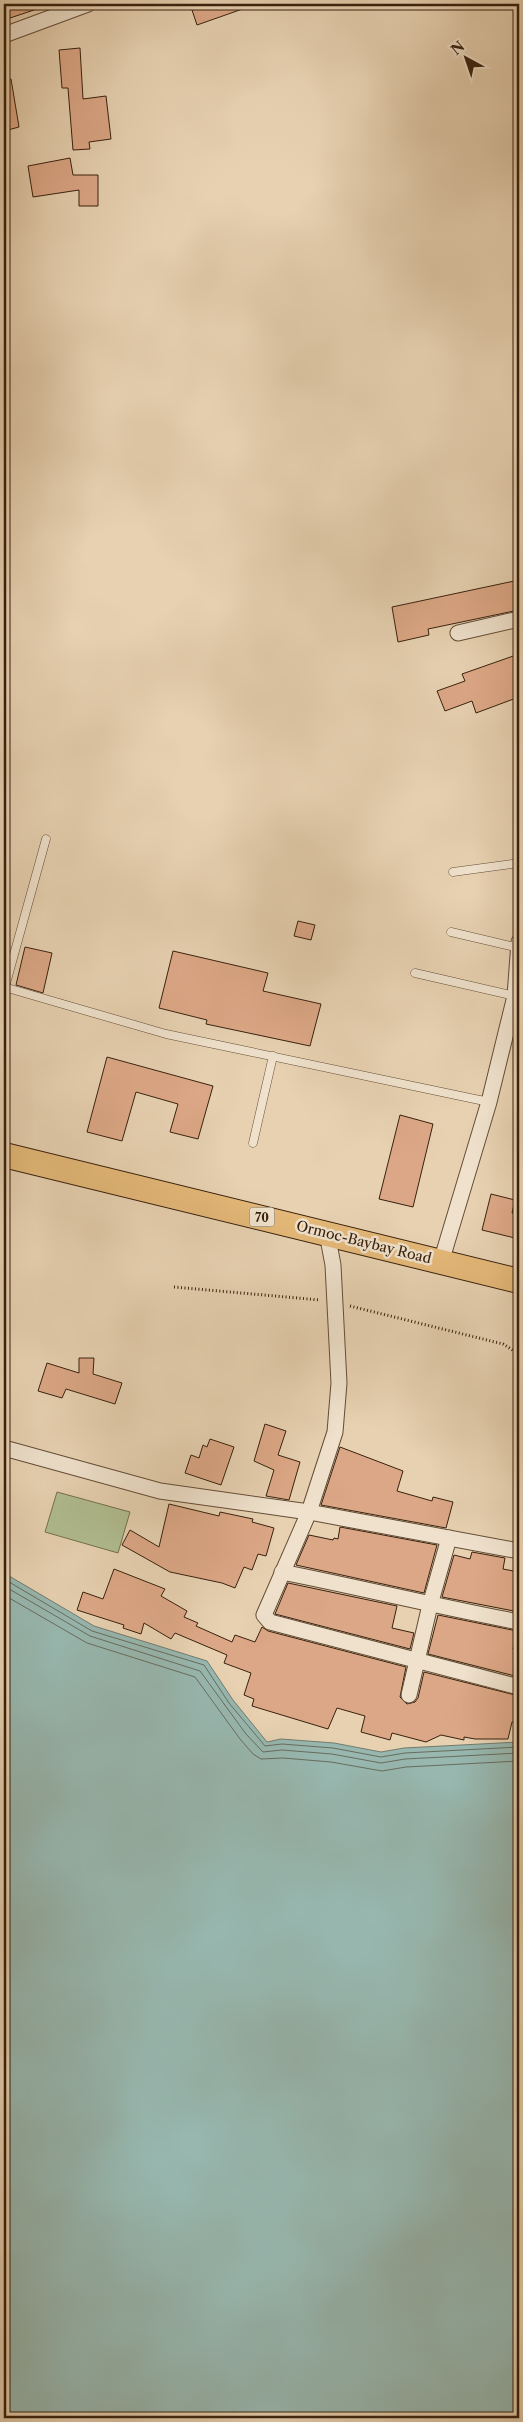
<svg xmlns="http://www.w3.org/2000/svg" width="523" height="2422" font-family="'Libre Caslon Text',serif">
<rect width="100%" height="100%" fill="#e7d1b1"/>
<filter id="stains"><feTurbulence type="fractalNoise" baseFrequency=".004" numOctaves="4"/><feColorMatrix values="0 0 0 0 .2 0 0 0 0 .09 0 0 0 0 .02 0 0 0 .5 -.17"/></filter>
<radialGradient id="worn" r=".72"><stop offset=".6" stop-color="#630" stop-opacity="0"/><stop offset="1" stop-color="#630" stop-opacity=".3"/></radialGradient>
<polygon fill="#b0bd90" stroke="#746f4e" points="57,1492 130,1512 118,1553 45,1532"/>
<polygon fill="#97b7af" stroke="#717b6e" points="4,1573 94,1626 207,1661 233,1700 267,1742 281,1739 334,1743 381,1752 404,1748 519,1742 519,2418 4,2418"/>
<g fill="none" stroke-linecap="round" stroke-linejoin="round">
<g stroke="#686c5e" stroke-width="1">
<polyline points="4,1579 92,1631 204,1665 229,1703 265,1746 282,1744 333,1748 381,1757 405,1753 519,1747"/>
<polyline points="4,1586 90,1636 200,1671 246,1734 263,1752 282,1750 332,1754 381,1763 405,1759 519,1753"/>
<polyline points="4,1595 87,1643 195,1677 240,1739 253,1754 261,1759 283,1758 331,1762 382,1771 406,1767 519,1761"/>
</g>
</g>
<g fill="#dca786" stroke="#38210d">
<polygon points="4,4 46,4 46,6 4,20"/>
<polygon points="190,4 251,4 251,6 197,25"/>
<polygon points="80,48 83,99 106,96 111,139 89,142 90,149 73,150 68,88 62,88 59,50"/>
<polygon points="4,79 11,79 19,127 4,131"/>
<polygon points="70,158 73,175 98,175 98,206 79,206 79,190 33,197 28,166"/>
<polygon points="519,580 519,610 428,629 429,635 398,642 392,607"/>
<polygon points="519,654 519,697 476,713 472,701 445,711 437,691 465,681 462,674"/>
<polygon points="298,921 315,925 311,940 294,936"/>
<polygon points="25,947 52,953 43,993 16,985"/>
<polygon points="173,951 268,973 263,991 321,1004 310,1046 206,1024 207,1020 159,1008"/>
<polygon points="107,1057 213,1086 198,1139 170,1132 178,1104 136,1092 122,1141 87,1132"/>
<polygon points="400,1115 433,1124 413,1207 379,1199"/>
<polygon points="491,1194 515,1200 512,1213 519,1215 519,1239 482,1230"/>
<polygon points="79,1358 94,1358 93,1374 122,1383 115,1404 66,1389 62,1398 38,1391 47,1363 79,1373"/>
<polygon points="265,1424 286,1431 278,1455 300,1462 289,1500 266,1496 274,1470 254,1461"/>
<polygon points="210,1439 234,1447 221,1485 185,1473 191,1455 199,1458 203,1445 207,1447"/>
<polygon points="340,1447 403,1471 397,1491 432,1501 433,1497 453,1502 446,1528 321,1505"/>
<polygon points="169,1504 219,1516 220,1512 253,1519 252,1522 274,1528 266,1556 258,1554 252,1570 244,1567 235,1588 222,1583 170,1572 122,1545 130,1530 159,1547"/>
<polygon points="340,1527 437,1545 424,1593 296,1565 309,1535 333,1540 334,1538 338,1539"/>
<polygon points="472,1552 505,1558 503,1569 519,1572 519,1612 442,1597 454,1555 470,1559"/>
<polygon points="114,1569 165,1589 161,1596 187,1611 184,1617 198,1623 196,1626 232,1642 235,1635 255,1642 262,1627 268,1631 406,1667 400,1697 407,1704 415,1702 418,1698 424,1672 519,1696 519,1723 512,1722 508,1739 475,1739 464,1737 464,1740 441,1735 426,1742 392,1733 390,1740 361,1732 365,1716 337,1708 328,1729 252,1706 254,1699 244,1695 251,1673 224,1663 227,1655 175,1633 171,1639 144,1623 141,1634 123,1628 124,1625 77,1610 83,1592 103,1599"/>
<polygon points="288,1583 397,1606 392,1628 414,1633 410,1649 275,1614"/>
<polygon points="438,1615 517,1631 513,1649 519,1650 519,1677 428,1654"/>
</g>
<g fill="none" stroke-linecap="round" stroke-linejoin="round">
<defs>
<g id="service">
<polyline points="453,872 519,863"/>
<polyline points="451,932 519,948"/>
<polyline points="415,973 515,996"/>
<polyline points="4,987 166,1034 489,1102"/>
<polyline points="5,987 46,839"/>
<polyline points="253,1143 273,1056"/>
</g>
<g id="minor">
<polyline points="4,35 88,4"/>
<polyline points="458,633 519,619"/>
<polyline points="327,1233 333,1265 339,1383 335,1432 309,1512 264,1615 270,1622 519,1687"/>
<polyline points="441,1262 489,1102 515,996 519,942"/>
<polyline points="4,1448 160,1491 309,1512 519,1551"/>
<path d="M282,1572C362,1588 440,1607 519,1622"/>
<polyline points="409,1695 430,1605 449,1538"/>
</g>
<polyline id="trunk" points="4,1155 519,1281"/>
</defs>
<use href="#service" stroke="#644d36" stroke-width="9"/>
<use href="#minor" stroke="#644d36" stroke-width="17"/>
<use href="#trunk" stroke="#38210d" stroke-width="26"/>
<g stroke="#38210d" stroke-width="3" stroke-dasharray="1 2.5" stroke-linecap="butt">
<polyline points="174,1287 320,1300"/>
<polyline points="350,1306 503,1344 519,1354"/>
</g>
<use href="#service" stroke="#efe1cc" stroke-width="8"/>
<use href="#minor" stroke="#efe1cc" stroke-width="15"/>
<use href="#trunk" stroke="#e4b878" stroke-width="24"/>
</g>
<g text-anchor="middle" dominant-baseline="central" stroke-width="5" stroke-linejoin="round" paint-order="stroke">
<rect fill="#efe1cc" stroke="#6f5b46" stroke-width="1" x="249.5" y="1207.5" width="25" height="19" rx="4"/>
<g font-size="12" font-weight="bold" fill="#38210d">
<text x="262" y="1217">70</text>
</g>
<g font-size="14" fill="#38210d" stroke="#efe1cc">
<text transform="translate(364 1242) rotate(14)">Ormoc-Baybay Road</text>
</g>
</g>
<rect width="523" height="2422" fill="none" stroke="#e7d1b1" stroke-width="20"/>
<rect x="5" y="5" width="513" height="2412" fill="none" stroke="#38210d" stroke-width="2.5"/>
<rect x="10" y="10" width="503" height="2402" fill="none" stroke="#38210d"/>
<g transform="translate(466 58) rotate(320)" stroke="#efe1cc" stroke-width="4" paint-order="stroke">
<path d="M0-4L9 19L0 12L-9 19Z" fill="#38210d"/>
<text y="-8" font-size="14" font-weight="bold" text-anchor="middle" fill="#38210d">N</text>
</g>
<rect width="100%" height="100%" filter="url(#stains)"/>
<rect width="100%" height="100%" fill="url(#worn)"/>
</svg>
